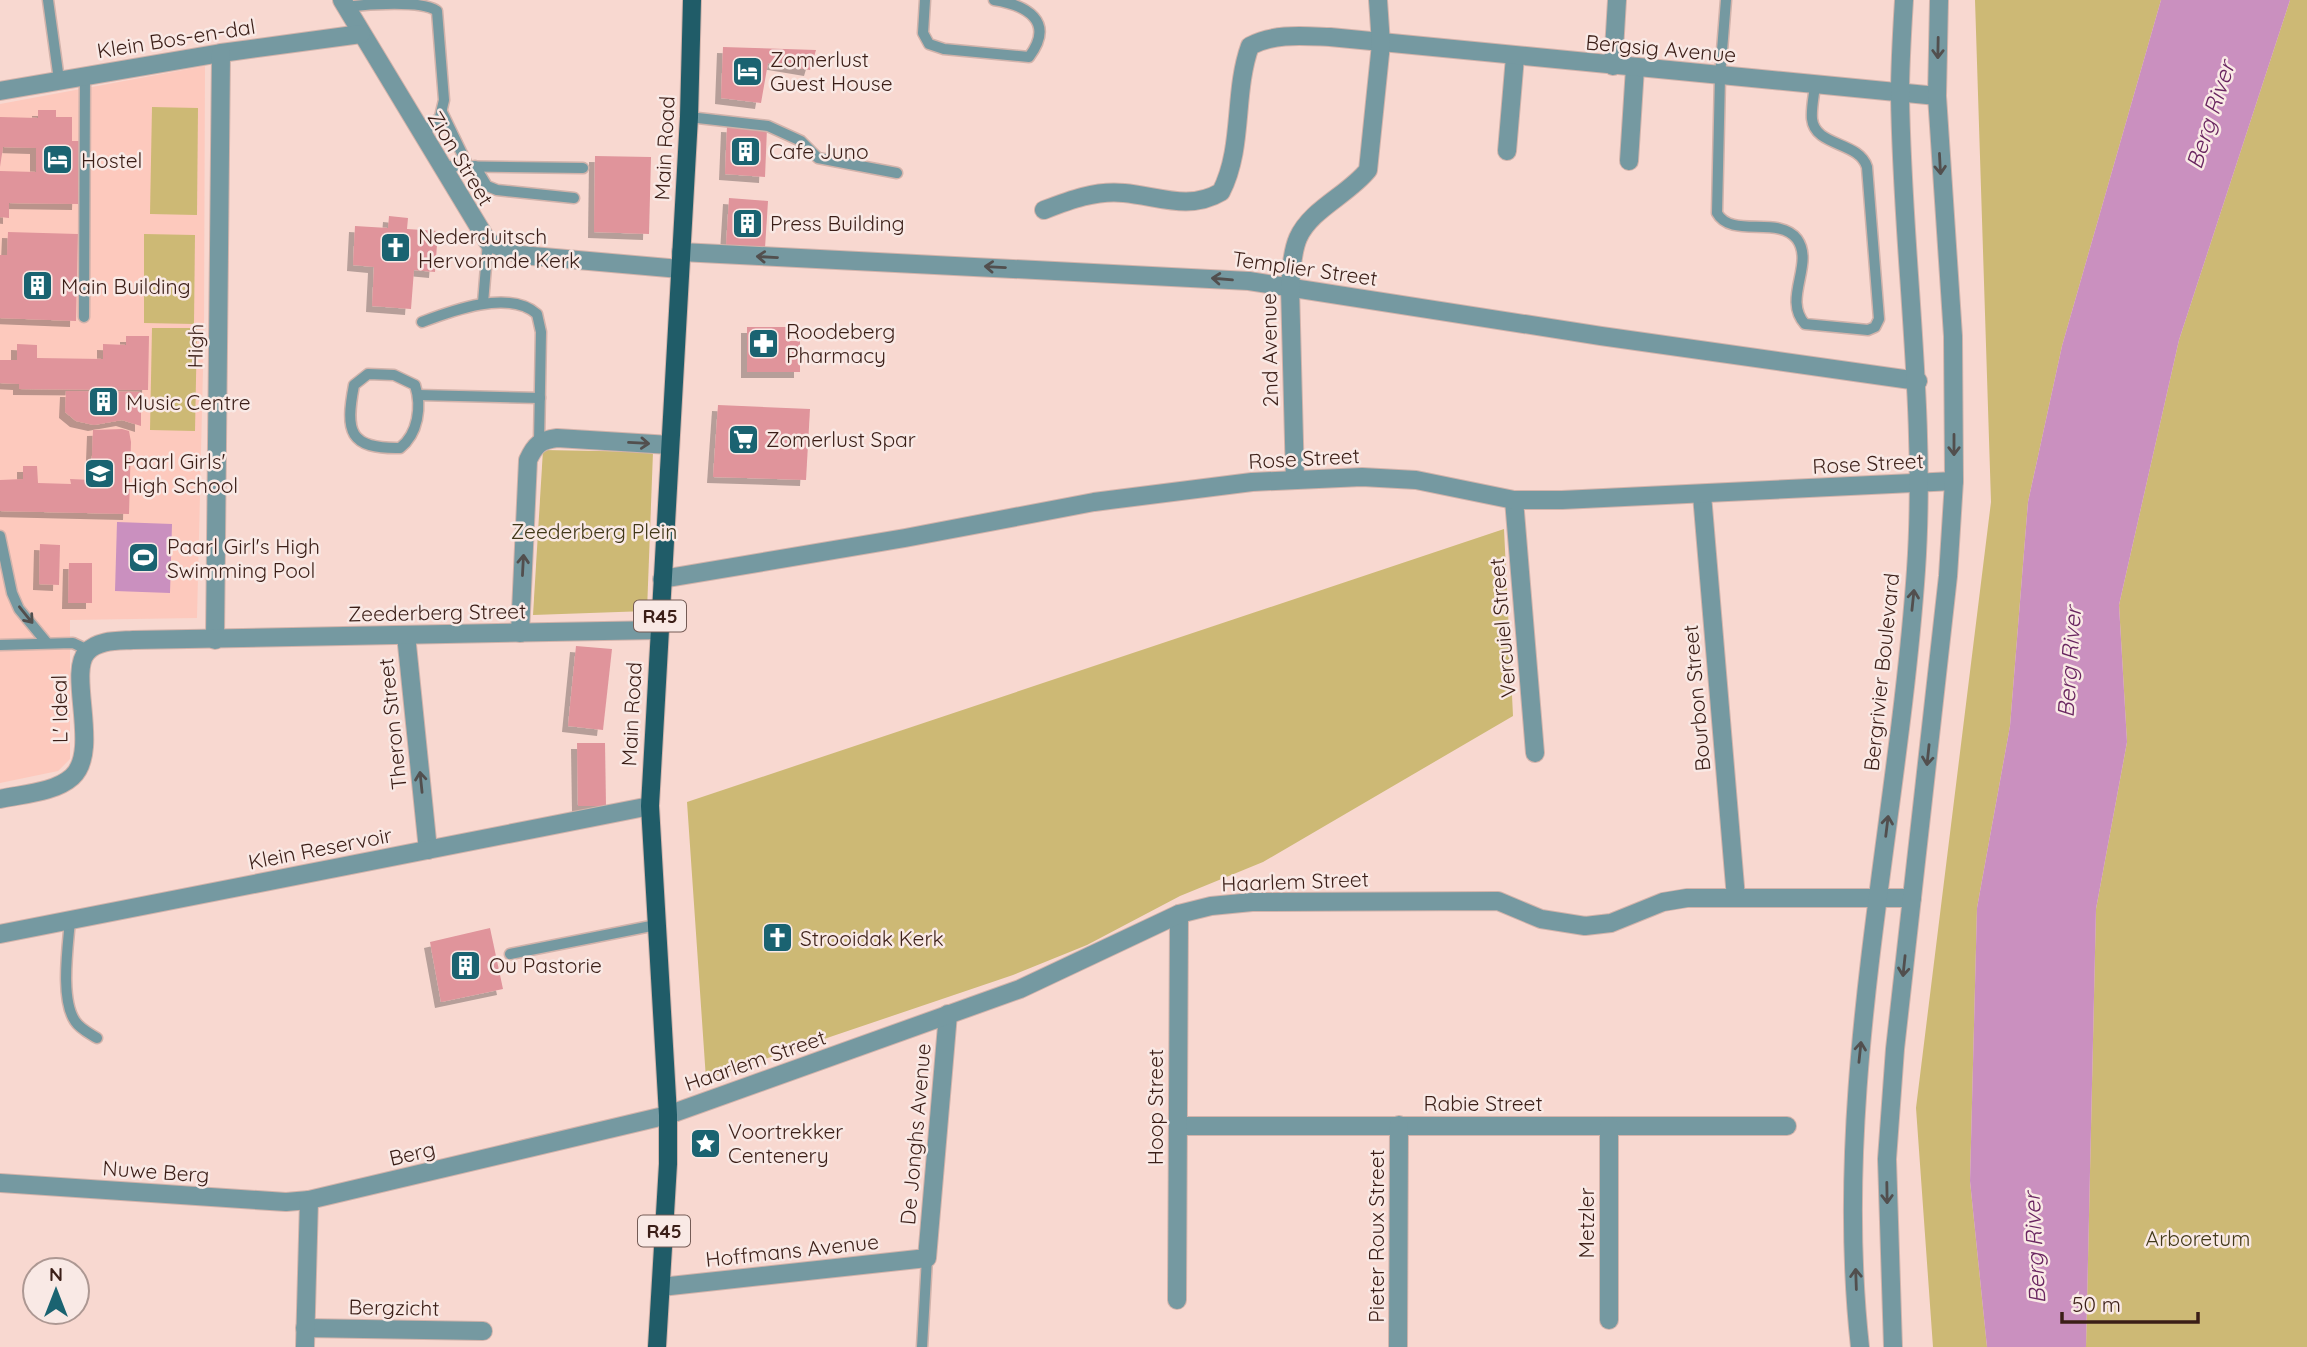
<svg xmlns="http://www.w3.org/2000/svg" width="2307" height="1347" font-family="Quicksand,sans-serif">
<defs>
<filter id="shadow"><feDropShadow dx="-6" dy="6" stdDeviation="0" flood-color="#0004"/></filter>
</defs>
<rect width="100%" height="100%" fill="#f8d8d0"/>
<polygon fill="#fdc9bd" points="205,66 204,328 197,618 70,620 70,759 58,771 0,783 0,104"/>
<g fill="#cdb975">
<polygon points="1975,0 2161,0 2062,346 2028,502 2010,726 1977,908 1970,1181 1987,1347 1933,1347 1916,1108 1991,502"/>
<polygon points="2290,0 2307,0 2307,1347 2086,1347 2096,909 2127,742 2119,605 2179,340"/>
<polygon points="152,107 198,108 197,215 150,214"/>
<polygon points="144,234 195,235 194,324 144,323"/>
<polygon points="152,328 197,328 195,431 150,430"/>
<polygon points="543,450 653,452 647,611 533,615"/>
<polygon points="1504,529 1513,716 1263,862 1180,896 1087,945 1013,975 706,1079 687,802"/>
</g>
<g fill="#ca90bf">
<polygon points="2161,0 2290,0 2179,340 2119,605 2127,742 2096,909 2086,1347 1987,1347 1970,1181 1977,908 2010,726 2028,502 2062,346"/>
<polygon points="117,522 172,524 170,593 115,591"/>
</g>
<g fill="#e0949b" filter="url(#shadow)">
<polygon points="723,47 816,50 810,70 768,63 761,103 721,98"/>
<polygon points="38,110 56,110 56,117 72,117 72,141 80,141 78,204 9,203 9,218 0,217 0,171 36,172 36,148 3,147 0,167 0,117 38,118"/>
<polygon points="727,126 767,128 765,177 725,174"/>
<polygon points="595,156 651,157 649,234 594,232"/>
<polygon points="729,198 768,201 765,248 726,246"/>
<polygon points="389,216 408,218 407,229 438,231 435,272 414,270 411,309 372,306 374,267 353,265 355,226 388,228"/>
<polygon points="8,232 78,234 76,321 0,318 0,255 7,255"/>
<polygon points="747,327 786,327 786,341 800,341 800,372 747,372"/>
<polygon points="126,336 149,336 148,390 19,389 19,384 0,383 0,360 17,360 17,344 37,345 37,358 103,359 103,344 126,345"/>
<polygon points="66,391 141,392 141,426 122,420 94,425 76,421 65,412"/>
<polygon points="718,405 810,409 806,480 713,477"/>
<polygon points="122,429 129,431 131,442 129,514 0,511 0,480 23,479 23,466 37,466 38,483 71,484 70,479 91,480 93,430"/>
<polygon points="40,544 60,545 59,585 39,584"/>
<polygon points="69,563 92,563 92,603 68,603"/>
<polygon points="576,646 612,649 603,730 568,726"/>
<polygon points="577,743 605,743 606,806 578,806"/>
<polygon points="490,928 503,989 441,1002 430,942"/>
</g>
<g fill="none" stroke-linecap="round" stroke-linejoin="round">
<defs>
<g id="service">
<polyline points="48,0 59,80"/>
<path d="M925,0L923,33L929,44L944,49L1029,57C1056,21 1026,5 994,0"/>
<path d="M1726,0L1720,76L1717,213C1731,239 1779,215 1797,239C1815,264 1782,299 1805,324L1868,330L1875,327L1879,319L1867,167C1859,141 1815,147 1812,119C1811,108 1814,96 1815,85"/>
<path d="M345,7C368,4 423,0 437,11L444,100L440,117L421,136"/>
<polyline points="442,112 468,166"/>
<polyline points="689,117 768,126 801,141 818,158 897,173"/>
<polyline points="439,166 583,168"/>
<polyline points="475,166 487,186 497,190 574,198"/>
<polyline points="483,303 488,242"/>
<polyline points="84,317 85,75"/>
<path d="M422,322C451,311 509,289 537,314L541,332L539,442"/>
<path d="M368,374L394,375L415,385C422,407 418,434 400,448C349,449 345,432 354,385Z"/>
<polyline points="418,395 540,398"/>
<polyline points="0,536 12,593 19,609 47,643"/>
<polyline points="0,645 73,643 88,650"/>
<path d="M70,920C68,946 60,999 75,1021C80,1029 89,1033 97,1038"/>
<polyline points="510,954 656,925"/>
<polyline points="922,1347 927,1258"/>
</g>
<g id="minor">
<polyline points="342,0 488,242 521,255 680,269"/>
<polyline points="1613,66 1617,0"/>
<polyline points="0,91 221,53 361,34"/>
<polyline points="1507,151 1515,57"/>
<polyline points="1629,161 1635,68"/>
<path d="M1044,210C1070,200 1096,190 1124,193C1158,196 1189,211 1221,192C1244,147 1233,93 1250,46C1275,33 1303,36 1330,37L1937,96"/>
<polyline points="681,252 1249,281 1601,336 1918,381"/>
<path d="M1295,480L1290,287C1291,272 1292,252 1298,238C1311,209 1348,195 1368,170L1381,44L1378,0"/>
<polyline points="1702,495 1736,898"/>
<polyline points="1514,500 1535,753"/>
<polyline points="662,579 905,538 1094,502 1252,482 1362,477 1416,480 1514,500 1562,500 1954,481"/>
<path d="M520,633L528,460C535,445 540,440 557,438L670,445"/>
<polyline points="406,635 428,850"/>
<polyline points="215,640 221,53"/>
<path d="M0,799C22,794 54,793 72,777C101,751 67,673 87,652C98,640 117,641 133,640L659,630"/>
<polyline points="0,934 650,806"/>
<polyline points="1178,1126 1787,1126"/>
<polyline points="1609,1126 1609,1320"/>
<polyline points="0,1183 286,1202 309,1200"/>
<polyline points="661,1287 927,1258 948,1014"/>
<polyline points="1177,1300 1179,914"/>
<polyline points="305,1328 483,1331"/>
<polyline points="305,1347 309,1200 668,1115 1020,989 1179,914 1211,906 1252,902 1498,901 1541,919 1585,926 1611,923 1663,902 1687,898 1912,898"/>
<polyline points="1398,1347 1399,1125"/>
</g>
<g id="tertiary">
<path d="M1860,1347C1831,1086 1898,828 1916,570C1927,410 1902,254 1900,95C1900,63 1902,32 1904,0"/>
<polyline points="1893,1347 1887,1159 1895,1049 1948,576 1954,481 1953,336 1937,96 1939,0"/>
</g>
<polyline id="primary" points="657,1347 668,1164 668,1115 650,806 689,117 692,0"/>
</defs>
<use href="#service" stroke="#d2b3ab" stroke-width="13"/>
<use href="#minor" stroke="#d2b3ab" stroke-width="20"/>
<use href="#tertiary" stroke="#d2b3ab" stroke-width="20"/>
<use href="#primary" stroke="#d2b3ab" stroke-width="20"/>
<use href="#service" stroke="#7599a1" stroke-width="10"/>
<use href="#minor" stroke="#7599a1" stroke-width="18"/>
<use href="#tertiary" stroke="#7599a1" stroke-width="18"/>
<use href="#primary" stroke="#205c68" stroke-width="18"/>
</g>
<defs><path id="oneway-shaft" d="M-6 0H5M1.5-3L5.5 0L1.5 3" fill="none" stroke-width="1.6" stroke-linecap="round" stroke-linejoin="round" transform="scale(1.75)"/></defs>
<g stroke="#524f4e">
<use href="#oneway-shaft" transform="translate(1938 48) rotate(91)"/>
<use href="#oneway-shaft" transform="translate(1940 164) rotate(87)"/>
<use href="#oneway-shaft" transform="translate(767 257) rotate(-177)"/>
<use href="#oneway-shaft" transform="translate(995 267) rotate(-177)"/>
<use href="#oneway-shaft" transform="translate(1222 279) rotate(-175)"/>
<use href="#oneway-shaft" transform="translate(639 443) rotate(3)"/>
<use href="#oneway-shaft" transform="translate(1954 445) rotate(90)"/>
<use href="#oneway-shaft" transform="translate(523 565) rotate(-87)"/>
<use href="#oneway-shaft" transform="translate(1913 600) rotate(-84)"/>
<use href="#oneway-shaft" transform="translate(26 615) rotate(51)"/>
<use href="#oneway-shaft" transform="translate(1928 755) rotate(96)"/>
<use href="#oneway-shaft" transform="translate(421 782) rotate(-96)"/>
<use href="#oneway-shaft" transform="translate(1887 826) rotate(-83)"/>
<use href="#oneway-shaft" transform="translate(1904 966) rotate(96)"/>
<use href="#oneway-shaft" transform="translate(1860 1052) rotate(-84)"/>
<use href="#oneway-shaft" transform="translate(1887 1193) rotate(89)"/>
<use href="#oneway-shaft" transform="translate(1856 1279) rotate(-92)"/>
</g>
<defs>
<symbol id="hotel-square" viewBox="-11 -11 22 22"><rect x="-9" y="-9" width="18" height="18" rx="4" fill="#1a6371" stroke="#f9e9e5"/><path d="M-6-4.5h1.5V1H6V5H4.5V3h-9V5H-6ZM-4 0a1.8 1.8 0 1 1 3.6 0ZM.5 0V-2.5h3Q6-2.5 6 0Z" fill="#fff"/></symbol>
<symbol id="building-square" viewBox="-11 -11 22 22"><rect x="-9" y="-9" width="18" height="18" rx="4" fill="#1a6371" stroke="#f9e9e5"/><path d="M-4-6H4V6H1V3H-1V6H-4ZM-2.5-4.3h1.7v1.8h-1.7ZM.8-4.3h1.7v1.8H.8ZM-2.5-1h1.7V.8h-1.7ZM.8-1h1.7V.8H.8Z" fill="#fff"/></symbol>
<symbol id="church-square" viewBox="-11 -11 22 22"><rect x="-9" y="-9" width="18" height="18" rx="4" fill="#1a6371" stroke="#f9e9e5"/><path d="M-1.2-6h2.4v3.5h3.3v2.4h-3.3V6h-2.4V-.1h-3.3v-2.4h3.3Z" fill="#fff"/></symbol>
<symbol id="pharmacy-square" viewBox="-11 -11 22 22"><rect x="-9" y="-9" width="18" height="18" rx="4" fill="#1a6371" stroke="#f9e9e5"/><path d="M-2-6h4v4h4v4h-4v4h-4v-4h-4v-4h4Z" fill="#fff"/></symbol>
<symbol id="supermarket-square" viewBox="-11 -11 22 22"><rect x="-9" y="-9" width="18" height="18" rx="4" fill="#1a6371" stroke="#f9e9e5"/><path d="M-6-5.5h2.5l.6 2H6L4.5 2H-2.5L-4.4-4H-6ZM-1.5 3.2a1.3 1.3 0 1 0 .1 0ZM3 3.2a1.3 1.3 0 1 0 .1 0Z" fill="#fff"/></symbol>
<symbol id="school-square" viewBox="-11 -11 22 22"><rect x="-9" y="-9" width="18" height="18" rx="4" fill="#1a6371" stroke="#f9e9e5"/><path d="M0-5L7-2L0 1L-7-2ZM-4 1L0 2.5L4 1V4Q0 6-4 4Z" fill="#fff"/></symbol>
<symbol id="stadium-square" viewBox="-11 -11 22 22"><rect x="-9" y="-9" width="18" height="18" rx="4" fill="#1a6371" stroke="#f9e9e5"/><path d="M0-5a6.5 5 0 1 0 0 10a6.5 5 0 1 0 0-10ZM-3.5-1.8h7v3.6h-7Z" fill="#fff"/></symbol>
<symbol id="sight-square" viewBox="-11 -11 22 22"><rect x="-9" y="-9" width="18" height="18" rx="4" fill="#1a6371" stroke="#f9e9e5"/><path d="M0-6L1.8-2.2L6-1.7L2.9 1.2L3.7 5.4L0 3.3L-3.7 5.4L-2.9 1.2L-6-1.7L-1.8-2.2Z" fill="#fff"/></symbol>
</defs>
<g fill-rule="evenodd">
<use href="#hotel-square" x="730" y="54" width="35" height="35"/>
<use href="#building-square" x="728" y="134" width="35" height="35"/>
<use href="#hotel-square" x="40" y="142" width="35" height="35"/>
<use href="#building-square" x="730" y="206" width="35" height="35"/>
<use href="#church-square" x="378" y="230" width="35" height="35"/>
<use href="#building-square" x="20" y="268" width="35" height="35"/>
<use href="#pharmacy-square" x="746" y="326" width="35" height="35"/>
<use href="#building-square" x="86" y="384" width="35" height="35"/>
<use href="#supermarket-square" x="726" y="422" width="35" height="35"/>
<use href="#school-square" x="82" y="456" width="35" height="35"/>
<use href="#stadium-square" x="126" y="540" width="35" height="35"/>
<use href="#church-square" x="760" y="920" width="35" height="35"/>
<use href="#building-square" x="448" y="948" width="35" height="35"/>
<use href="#sight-square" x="688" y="1126" width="35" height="35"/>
</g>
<g text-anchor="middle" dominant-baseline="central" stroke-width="5" stroke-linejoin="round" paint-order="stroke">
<g fill="#f9e9e5" stroke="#745b55" stroke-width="2">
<rect x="634" y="600.5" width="52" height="31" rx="5"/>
<rect x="638" y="1215.5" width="52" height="31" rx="5"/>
</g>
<g font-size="19" font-weight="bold" fill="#3b1e17">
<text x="660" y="616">R45</text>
<text x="664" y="1231">R45</text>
</g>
<g font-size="21" fill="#3b1e17" stroke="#f9e9e5">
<text transform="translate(176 38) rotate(-9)">Klein Bos-en-dal</text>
<text transform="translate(1661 48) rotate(5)">Bergsig Avenue</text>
<text transform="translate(664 148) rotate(-87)">Main Road</text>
<text transform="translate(461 158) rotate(59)">Zion Street</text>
<text transform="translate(1305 268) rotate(8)">Templier Street</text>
<text transform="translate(195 346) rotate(-89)">High</text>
<text transform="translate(1269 350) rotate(-91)">2nd Avenue</text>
<text transform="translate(1304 458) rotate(-3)">Rose Street</text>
<text transform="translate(1868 463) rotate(-3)">Rose Street</text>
<text transform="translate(437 612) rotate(-1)">Zeederberg Street</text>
<text transform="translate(1502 628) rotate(-95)">Vercuiel Street</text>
<text transform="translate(1881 672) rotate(-84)">Bergrivier Boulevard</text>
<text transform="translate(1696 698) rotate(-95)">Bourbon Street</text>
<text transform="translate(59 709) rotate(-91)">L' Ideal</text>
<text transform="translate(631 714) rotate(-87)">Main Road</text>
<text transform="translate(392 724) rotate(-96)">Theron Street</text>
<text transform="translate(320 848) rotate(-11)">Klein Reservoir</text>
<text transform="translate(1295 881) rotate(-2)">Haarlem Street</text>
<text transform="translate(755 1060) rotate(-19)">Haarlem Street</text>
<text x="1483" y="1103">Rabie Street</text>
<text transform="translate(1155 1107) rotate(-90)">Hoop Street</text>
<text transform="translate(915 1134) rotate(-85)">De Jonghs Avenue</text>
<text transform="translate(412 1153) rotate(-13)">Berg</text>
<text transform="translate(156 1171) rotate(4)">Nuwe Berg</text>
<text transform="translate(1586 1223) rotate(-90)">Metzler</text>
<text transform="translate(1376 1236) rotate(-90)">Pieter Roux Street</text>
<text transform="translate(792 1250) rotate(-6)">Hoffmans Avenue</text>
<text transform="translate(394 1307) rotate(1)">Bergzicht</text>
</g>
<g font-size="21" fill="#3b1e17" stroke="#f9e9e5" text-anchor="start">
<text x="770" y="59">Zomerlust<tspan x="770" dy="24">Guest House</tspan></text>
<text x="769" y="151">Cafe Juno</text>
<text x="81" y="160">Hostel</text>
<text x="770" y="223">Press Building</text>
<text x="418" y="236">Nederduitsch<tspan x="418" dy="24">Hervormde Kerk</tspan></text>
<text x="61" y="286">Main Building</text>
<text x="786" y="331">Roodeberg<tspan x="786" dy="24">Pharmacy</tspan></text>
<text x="126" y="402">Music Centre</text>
<text x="766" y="439">Zomerlust Spar</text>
<text x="123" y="461">Paarl Girls'<tspan x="123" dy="24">High School</tspan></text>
<text x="167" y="546">Paarl Girl's High<tspan x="167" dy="24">Swimming Pool</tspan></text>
<text x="800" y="938">Strooidak Kerk</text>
<text x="489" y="965">Ou Pastorie</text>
<text x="728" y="1131">Voortrekker<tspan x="728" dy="24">Centenery</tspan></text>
</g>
<g font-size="21" fill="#413818" stroke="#f9e9e5">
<text x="594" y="531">Zeederberg Plein</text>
<text x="2198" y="1238">Arboretum</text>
</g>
<g font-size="23" font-style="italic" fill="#692560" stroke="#f9e9e5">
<text transform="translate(2210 115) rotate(-72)">Berg River</text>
<text transform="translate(2069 662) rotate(-86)">Berg River</text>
<text transform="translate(2034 1248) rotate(-93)">Berg River</text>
</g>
</g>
<g transform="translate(56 1291)"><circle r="33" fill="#f9e9e5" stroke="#ad9893" stroke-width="2"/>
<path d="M0-5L12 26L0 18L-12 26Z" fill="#1a6371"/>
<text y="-10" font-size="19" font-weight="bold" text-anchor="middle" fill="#3b1e17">N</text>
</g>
<path d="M2062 1312v10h136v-10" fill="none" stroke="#3b1e17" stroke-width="3.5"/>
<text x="2072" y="1312" font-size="21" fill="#3b1e17" stroke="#f9e9e5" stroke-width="5" paint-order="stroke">50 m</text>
</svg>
